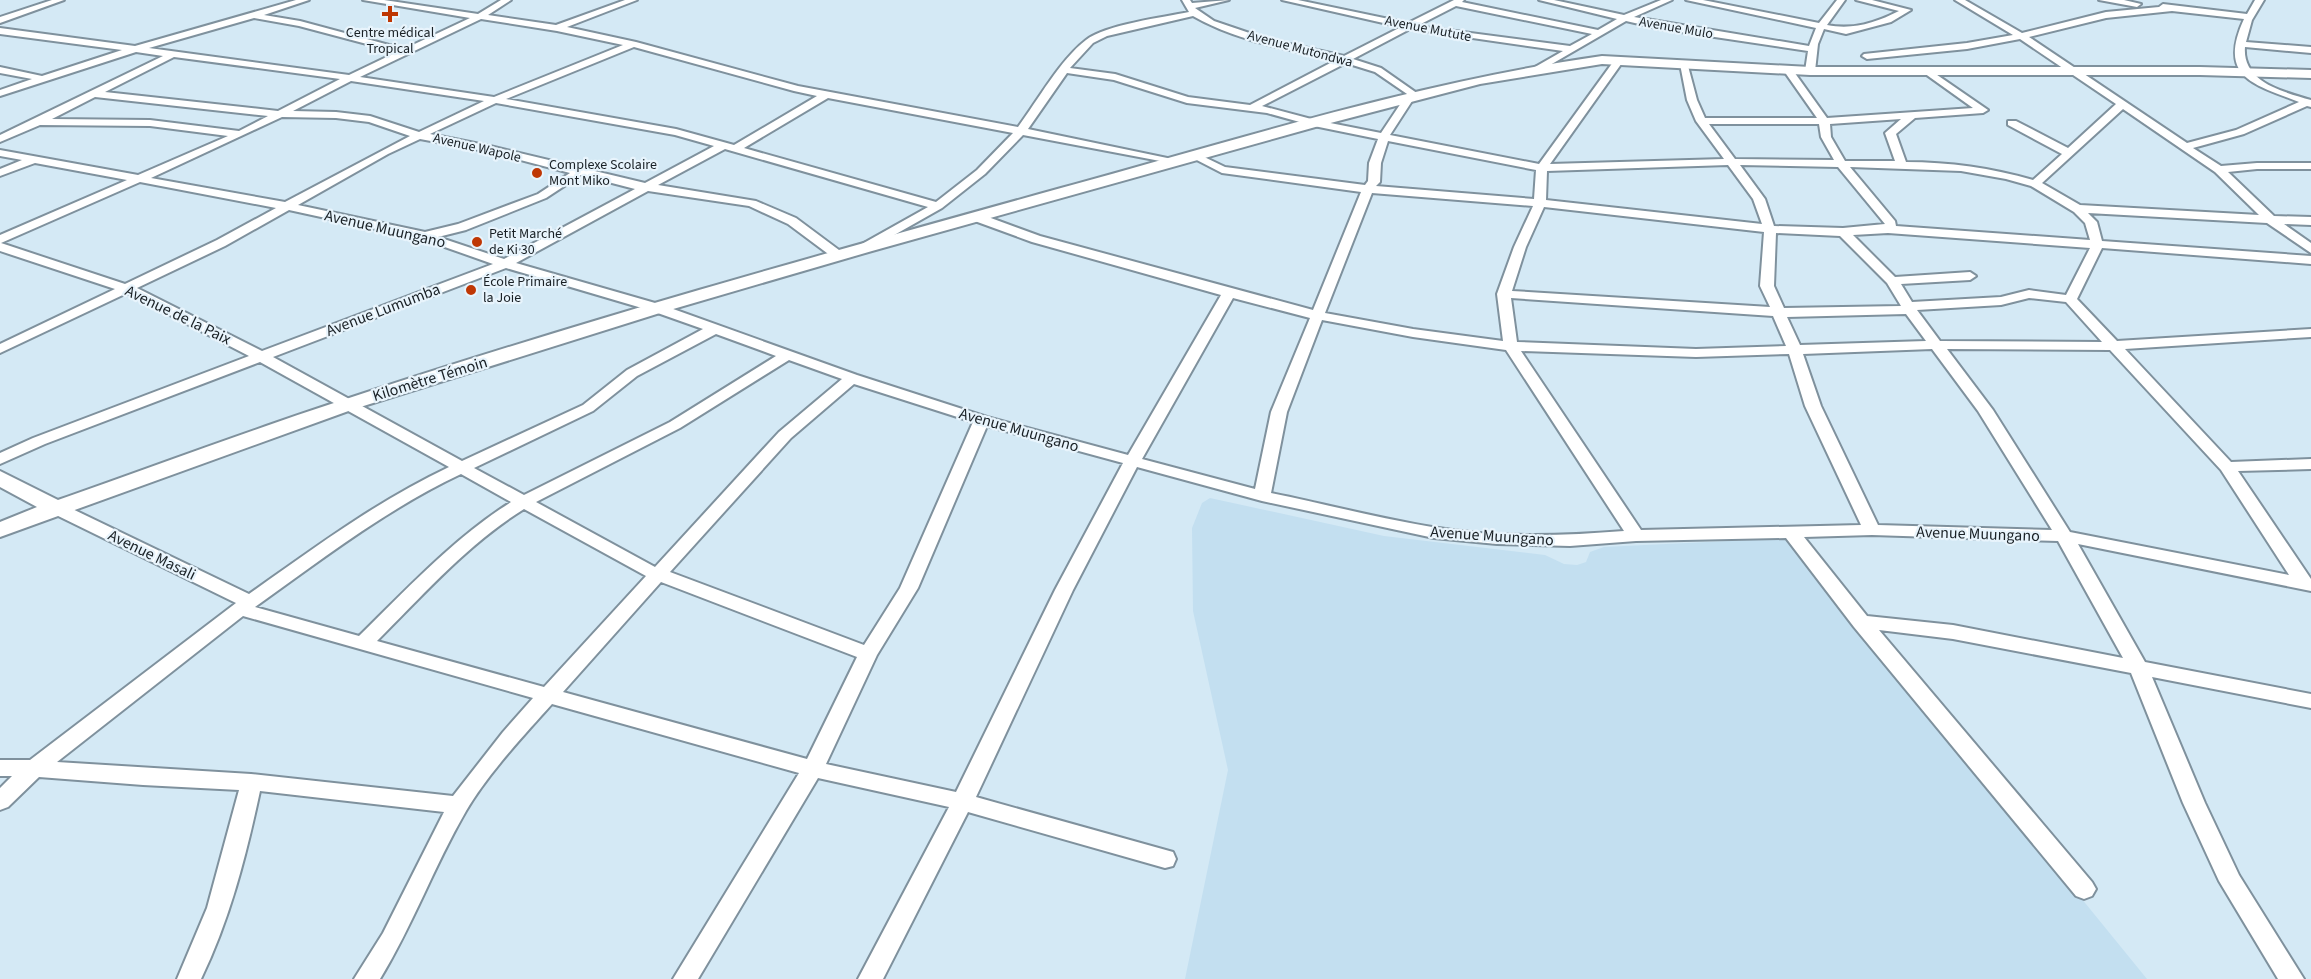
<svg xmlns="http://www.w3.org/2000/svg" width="2311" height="979" font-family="'Source Sans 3',sans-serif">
<rect width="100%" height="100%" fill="#d4e9f5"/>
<polygon fill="#c3dff0" points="1210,498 1384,536 1545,555 1564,564 1577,565 1586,562 1590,552 1604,547 1788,538 2147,979 1185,979 1228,770 1193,611 1192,528 1202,503"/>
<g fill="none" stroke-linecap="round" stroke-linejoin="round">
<defs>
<g id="street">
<polygon points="52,0 64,0 0,23 0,17"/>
<path d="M296,0H309L264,15L300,21L404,49L470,18L363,0H384L478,14L501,0H511L488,15L556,25L625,0H637L567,27L636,42L798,86L1018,127C1038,100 1060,60 1086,40C1105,25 1164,17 1189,12L1182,0H1190L1192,3L1229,0L1195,8L1214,21L1267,39L1344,56L1401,27L1282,0H1298L1408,23L1454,0H1464L1462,2L1598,30L1617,19L1539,0H1554L1624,15L1661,0H1672L1634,17L1809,46L1816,28L1686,0H1703L1819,23L1837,0H1845L1827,25C1853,30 1875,23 1899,11L1856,0H1872L1911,10L1891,22L1846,34L1824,29L1818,44L1815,71L1810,74L1805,71L1808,51L1661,29L1626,21L1538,72L1535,71V67L1563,51L1410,29L1353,59L1381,68L1421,96L1414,98L1390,135L1539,164L1616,58H1622L1624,60L1550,164L1724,159L1696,121L1687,100L1680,64L1688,66L1697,100L1705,118H1817L1784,71L1789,68L1792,69L1827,118L1973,108L1924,73L1922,71L1927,68L1988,110L1983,113L1915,118L1896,134L1906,162C1949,162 1992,168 2033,180L2062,154L2008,125V121H2016L2068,148L2116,104L2020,39L1967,49L1867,59L1862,56L1864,54L1967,43L2013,35L1955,0H1965L2022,33L2106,12L2159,7L2163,4L2247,14L2255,0H2264L2252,20L2246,42L2311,47V53L2245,47C2242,82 2283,92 2311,100V107L2307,106L2244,134L2193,148L2221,166L2257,163H2311V169H2257L2228,172L2274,216L2311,217V225L2284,224L2311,243V253L2267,223L2088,213L2097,222L2102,241L2311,256V264L2102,248L2077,299L2117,341L2311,329V337L2125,349L2231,462L2311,459V469L2238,471L2311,579V591L2078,544L2145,662L2311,694V708L2152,677L2205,803L2239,875L2304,979H2278L2219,881L2183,803L2131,673L1953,639L1879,630L2092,882L2096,889L2092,896L2084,899L2076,896L1854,627L1786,538L1636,541L1570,546L1497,544L1434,538L1262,501L1137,467L1073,590L976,797L1173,852L1176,859L1173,866L1165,868L968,812L883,979H858L949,807L818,778L698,979H673L799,773L552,704C524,735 487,775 466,811C434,866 413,925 380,979H354L383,933L444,812L260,791C246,856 230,919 201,979H177L207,908L239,790L143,785L39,777L8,807L0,810V788L12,776H0V760H30L236,603L50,512L48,508L50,504H62L249,594C314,548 377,501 449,467L260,362L45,444L0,464V453L33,438L249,356L127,293L0,353V344L115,289L0,251V235L127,180L35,163L0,176V169L22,160L0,156V150L138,175L228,136L150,126L40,125L0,142V135L163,56L136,52L0,96V90L32,79L0,73V67L42,76L122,50L0,34V28L135,46ZM1456,6L1592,34L1570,46L1417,26ZM2172,11L2244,19C2217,78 2254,84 2299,102L2236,130L2187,143L2029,37L2106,18ZM1193,16C1236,41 1288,49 1336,60L1250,105L1188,97L1115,74L1070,68L1093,43L1107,36ZM254,18L299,26L397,52L349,75L149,48ZM481,19L557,31L623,45L494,97L360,77ZM634,47L794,91L817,96L734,145L676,129L506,99ZM174,57L340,79L278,111L105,92ZM1346,63L1375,72L1410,96L1405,97L1381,133L1315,120L1262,106ZM1067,73L1114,80L1187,103L1267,113L1314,126L1378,139L1369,163L1368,181L1365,185L1225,167L1198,154H1190L1189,156L1222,173L1361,192L1313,310L1040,236L980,214H972V220L1032,242L1221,295L1128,455L987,417L857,375L662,305L516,263L648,191L749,206L788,224L835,259H843L845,256L843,253L796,218L756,201L658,185L725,149L928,207L862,244L860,247L866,251L942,208L985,174L1023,135L1176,164V160L1172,159L1028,129ZM351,81L484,101L419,132L370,116L336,112L293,111ZM95,97L268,116L239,131L150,120L52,119ZM828,98L1013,133L977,170L936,202L744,148ZM496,103L675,135L714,146L645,183L490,146L430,134ZM2123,109L2215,172L2259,215L2080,205L2042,183ZM282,117L336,118L369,122L410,136L285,202L151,178ZM1901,119L1885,133L1895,161H1845L1831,137L1830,124ZM1709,124H1819L1821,137L1834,160L1735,159ZM420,139L490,152L570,173L538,194L458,224L425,232L298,205L388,154ZM1388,141L1536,170L1534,199L1376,186L1380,182L1381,163ZM1728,165L1753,199L1762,224L1546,200L1547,171ZM1740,165L1838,167L1885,224L1843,228L1774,226L1765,199ZM1850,167L1961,171L2006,179L2031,186L2074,212L2085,223L2090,240L1896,226L1895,221ZM581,175L635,189L504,259L438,237L466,230L546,198ZM140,182L276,208L217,240L125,284L1,243ZM1372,193L1533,206L1514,247L1497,294L1503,341L1413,329L1325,313ZM1544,207L1764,232L1760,286L1770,307L1512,291L1526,247ZM289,210L422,239L493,264L262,351L137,288L225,246ZM1776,233L1840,236L1887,283L1901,306L1784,308L1774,286ZM1888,233L2090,248L2066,295L2029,290L2001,297L1912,302L1901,284L1970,280L1976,276L1970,272L1895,277L1853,235ZM506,268L652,311L703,329L627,370L583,405L462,461L273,357ZM1233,298L1310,318L1271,412L1255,489L1142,459ZM1511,298L1773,316L1786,346L1696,349L1517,342ZM2029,298L2066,302L2102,342L1940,341L1917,310L2001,305ZM1906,314L1926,341L1800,345L1787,317ZM1322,320L1413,337L1506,350L1624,531C1561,536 1495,538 1432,527C1378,518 1325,504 1271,493L1287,412ZM716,334L776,356L670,422L524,495L474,468L593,411L637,376ZM1932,349L1978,411L2052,530L1878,525L1821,406L1803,354ZM1947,349L2110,350L2221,470L2289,575L2070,532L1993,410ZM1521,351L1696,357L1789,354L1805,406L1861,525L1641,530ZM789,360L842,379L779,432L655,567L536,502L680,428ZM854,384L973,422L900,588L864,645L670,572L791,438ZM987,426L1123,463L1055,590L956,792L826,764L877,655L918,588ZM461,474L511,502C454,538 407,589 359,636L255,607C322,559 387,509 461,474ZM524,509L646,576L544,687L377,641C424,594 468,544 524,509ZM1872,535L2058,541L2123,658L1953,625L1867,616L1804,537ZM661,582L857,657L807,759L563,692ZM243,616L533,698L503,732L453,796L251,774L57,762Z"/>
<polygon points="2099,0 2124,0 2141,4 2137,7"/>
</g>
<path id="secondary" d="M1602,56L1810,67H2200L2311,70V78L2200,75H1810L1602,64L1480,84L1319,126L872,251L663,312L354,409L0,537V522L37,507L0,487V471L58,500C152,467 245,432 340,401C578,322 819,255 1061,188C1240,139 1418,82 1602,56Z"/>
</defs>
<use href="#street" stroke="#7f919d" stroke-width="4"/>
<use href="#secondary" stroke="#7f919d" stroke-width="4"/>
<use href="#street" fill="#fff" fill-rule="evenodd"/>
<use href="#secondary" fill="#fff" fill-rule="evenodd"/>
</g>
<g fill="#bf3704" stroke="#e8f4fc" stroke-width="2">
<path d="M387 5h6v6h6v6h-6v6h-6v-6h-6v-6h6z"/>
<circle cx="537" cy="173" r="6"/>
<circle cx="477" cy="242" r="6"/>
<circle cx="471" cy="290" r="6"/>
</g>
<g text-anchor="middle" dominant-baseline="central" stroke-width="4.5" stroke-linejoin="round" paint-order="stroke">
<g font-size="14" fill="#192025" stroke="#e8f4fc">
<text transform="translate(1676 28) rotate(10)">Avenue Mulo</text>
<text transform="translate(1428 29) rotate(11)">Avenue Mutute</text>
<text transform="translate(1300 49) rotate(15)">Avenue Mutondwa</text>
<text transform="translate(477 148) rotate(13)">Avenue Wapole</text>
</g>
<g font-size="14" fill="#192025" stroke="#e8f4fc" text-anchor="start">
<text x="390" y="33" text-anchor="middle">Centre médical<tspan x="390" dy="16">Tropical</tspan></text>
<text x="549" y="165">Complexe Scolaire<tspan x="549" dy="16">Mont Miko</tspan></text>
<text x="489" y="234">Petit Marché<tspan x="489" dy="16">de Ki 30</tspan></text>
<text x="483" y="282">École Primaire<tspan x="483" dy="16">la Joie</tspan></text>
</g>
<g font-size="16" fill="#192025" stroke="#e8f4fc">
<text transform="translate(385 229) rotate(13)">Avenue Muungano</text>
<text transform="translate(383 310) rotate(-21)">Avenue Lumumba</text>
<text transform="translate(178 315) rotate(26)">Avenue de la Paix</text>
<text transform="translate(430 379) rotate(-17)">Kilomètre Témoin</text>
<text transform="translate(1019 430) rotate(16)">Avenue Muungano</text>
<text transform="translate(1978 534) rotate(2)">Avenue Muungano</text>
<text transform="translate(1492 536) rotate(4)">Avenue Muungano</text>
<text transform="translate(152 555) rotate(26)">Avenue Masali</text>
</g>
</g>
</svg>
